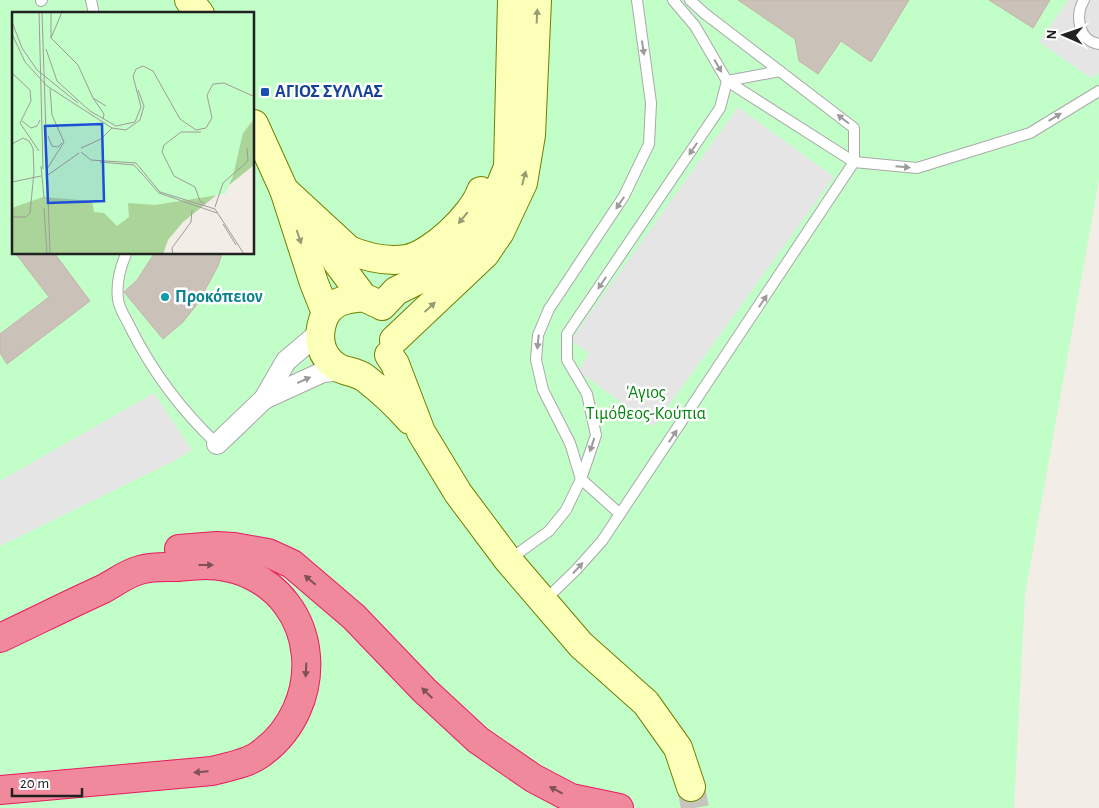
<svg xmlns="http://www.w3.org/2000/svg" width="1099" height="808" font-family="'Alegreya Sans',sans-serif">
<rect width="100%" height="100%" fill="#f2eee7"/>
<path fill="#c2fec7" fill-rule="evenodd" d="M0,0H1099V180L1025,594L1014,808H0ZM14,14H254V254H14Z"/>
<g fill="#e5e5e5">
<polygon points="1068,0 1099,0 1099,73 1091,78 1039,42"/>
<polygon points="738,107 834,177 654,426 578,371 589,354 571,340"/>
<polygon points="154,393 192,450 176,460 0,546 0,481"/>
</g>
<g fill="#cac1b9" stroke="#c5b5a8">
<polygon points="738,0 909,0 871,62 841,41 818,74 799,61 795,39"/>
<polygon points="989,0 1050,0 1033,28"/>
<polygon points="16,254 55,254 90,301 7,364 0,353 0,334 49,297"/>
<polygon points="154,254 222,254 218,266 198,303 183,322 163,339 124,292 137,280"/>
</g>
<g fill="none" stroke-linecap="round" stroke-linejoin="round">
<polyline stroke="#c8c5bf" stroke-width="28" stroke-dasharray="28 14" stroke-linecap="butt" points="691,787 695,808"/>
<defs>
<g id="lane">
<polyline points="91,0 94,14"/>
<path d="M1084,0C1075,15 1078,41 1099,44"/>
<polyline points="41,1 42,0"/>
<polyline points="780,71 727,81 854,162 917,168 1030,133 1099,91"/>
<path d="M126,254C120,268 116,283 118,299C119,309 126,318 130,327C152,371 182,411 217,444"/>
<polyline points="620,514 581,479 570,443 543,390 536,360 538,335 549,309 624,196 649,144 651,103 637,0"/>
<polyline points="510,559 549,531 566,510 581,479 596,435 587,394 567,360 567,334 720,108 727,81 695,26 673,0"/>
<polyline points="544,601 576,570 602,541 854,162 854,128 704,13 690,0"/>
</g>
<g id="street">
<polyline points="264,399 323,372 346,370"/>
<polyline points="217,444 264,399 286,361 319,333"/>
</g>
<g id="secondary">
<polyline points="189,0 200,14"/>
<polyline points="254,124 284,190 314,283 326,313"/>
<path d="M284,190L349,250C366,257 387,262 406,259C431,255 473,215 481,191"/>
<polyline points="322,235 337,262 363,297 376,303"/>
<path d="M363,297C346,299 330,301 323,320C317,338 320,356 337,367C345,372 355,371 365,378C383,392 395,403 410,420"/>
<polyline points="382,306 396,291 436,271 468,242 490,211 508,167 512,0"/>
<polyline points="394,340 485,254 500,232 523,183 531,135 537,0"/>
<polyline points="389,355 395,364 421,432 458,493 508,560 581,645 646,703 678,748 691,787"/>
</g>
<g id="highway">
<polyline points="179,549 217,546 234,547 268,553 292,564 354,617 424,690 478,740 533,778 571,798 619,808"/>
<path d="M0,638C34,622 68,605 103,589C115,583 127,573 140,570C151,566 166,567 178,567C199,565 217,563 238,570C322,598 328,707 259,755C246,764 227,767 212,771L0,790"/>
</g>
</defs>
<use href="#lane" stroke="#a8a8a8" stroke-width="12"/>
<use href="#street" stroke="#a8a8a8" stroke-width="22"/>
<use href="#secondary" stroke="#718000" stroke-width="30"/>
<use href="#highway" stroke="#ea1960" stroke-width="30"/>
<use href="#lane" stroke="#fff" stroke-width="10"/>
<use href="#street" stroke="#fff" stroke-width="20"/>
<use href="#secondary" stroke="#fbffb8" stroke-width="28"/>
<use href="#highway" stroke="#ef899b" stroke-width="28"/>
</g>
<defs><path id="oneway-solid" d="M-6-.8H1V-3.2L6.5 0L1 3.2V.8H-6Z" transform="scale(1.25)"/></defs>
<g fill="#999b74">
<use href="#oneway-solid" transform="translate(537 16) rotate(-87)"/>
<use href="#oneway-solid" transform="translate(524 178) rotate(-75)"/>
<use href="#oneway-solid" transform="translate(463 218) rotate(129)"/>
<use href="#oneway-solid" transform="translate(299 237) rotate(72)"/>
<use href="#oneway-solid" transform="translate(430 307) rotate(-43)"/>
</g>
<g fill="#9b9b9b">
<use href="#oneway-solid" transform="translate(643 48) rotate(82)"/>
<use href="#oneway-solid" transform="translate(718 66) rotate(60)"/>
<use href="#oneway-solid" transform="translate(1055 117) rotate(-31)"/>
<use href="#oneway-solid" transform="translate(843 119) rotate(-143)"/>
<use href="#oneway-solid" transform="translate(693 149) rotate(124)"/>
<use href="#oneway-solid" transform="translate(903 167) rotate(5)"/>
<use href="#oneway-solid" transform="translate(620 203) rotate(124)"/>
<use href="#oneway-solid" transform="translate(602 283) rotate(124)"/>
<use href="#oneway-solid" transform="translate(763 301) rotate(-56)"/>
<use href="#oneway-solid" transform="translate(538 342) rotate(96)"/>
<use href="#oneway-solid" transform="translate(304 380) rotate(-24)"/>
<use href="#oneway-solid" transform="translate(673 436) rotate(-56)"/>
<use href="#oneway-solid" transform="translate(592 445) rotate(108)"/>
<use href="#oneway-solid" transform="translate(578 568) rotate(-47)"/>
</g>
<g fill="#7e5058">
<use href="#oneway-solid" transform="translate(206 565)"/>
<use href="#oneway-solid" transform="translate(310 580) rotate(-140)"/>
<use href="#oneway-solid" transform="translate(306 670) rotate(93)"/>
<use href="#oneway-solid" transform="translate(427 693) rotate(-136)"/>
<use href="#oneway-solid" transform="translate(201 772) rotate(175)"/>
<use href="#oneway-solid" transform="translate(556 790) rotate(-152)"/>
</g>
<rect fill="#1a4fb4" stroke="#fff" stroke-width="2" x="260" y="87" width="10" height="10" rx="2.5"/>
<circle fill="#0f9aa8" stroke="#fff" stroke-width="2" cx="165" cy="297" r="5"/>
<g text-anchor="middle" dominant-baseline="central" stroke-width="5" stroke-linejoin="round" paint-order="stroke">
<g font-size="18" font-weight="bold" fill="#164399" stroke="#fff" text-anchor="start">
<text x="275" y="92">ΑΓΙΟΣ ΣΥΛΛΑΣ</text>
</g>
<g font-size="18" font-weight="bold" fill="#0d838f" stroke="#fff" text-anchor="start">
<text x="175" y="297">Προκόπειον</text>
</g>
<g font-size="18" fill="#03850e" stroke="#fff">
<text x="646" y="393">'Αγιος<tspan x="646" dy="21">Τιμόθεος-Κούπια</tspan></text>
</g>
</g>
<g transform="translate(12 12)">
<rect width="242" height="242" fill="#f2eee7"/>
<path d="M0,0H242V153L171,210L156,228L151,242H0Z" fill="#aad498"/>
<path d="M0,0H242V107L231,121L221,164L213,182L143,193L116,191L117,205L105,214L92,201L82,200L80,189L31,185L0,196Z" fill="#c2fec7"/>
<path fill="none" stroke="#9e9c98" stroke-width="1" d="M27,0L31,157M30,0L38,242M50,0L39,26L66,53L81,86M0,10L10,36L25,58L66,91M0,22L13,50L35,74L100,116L114,118L128,108L132,94L126,78M39,26V0M34,37L45,69L78,99M0,61L18,78L19,89L8,111L27,139M78,99L104,114L123,110L129,95L121,64L124,57L131,54L141,59L168,107L184,118L194,116L200,106L195,83L201,72L212,71L243,85M91,107L92,102L81,86L94,94M10,109L19,116L25,114L28,108M189,120H169L152,133L150,140L162,164L183,175L188,189L193,192M36,124L40,134L46,135L50,131M0,132L11,126L17,129L21,136L22,160L18,201L14,205H0M69,136L89,127L100,116M69,140L79,148L124,151L148,180L203,197L232,242M88,150L122,153L147,181L205,201M29,154L32,186M35,157L52,130L40,103L38,77M36,163L67,141M0,170L29,164M203,195L211,171L236,149L235,136M32,196L35,242M211,212L224,233M161,242L160,236L179,210L180,198"/>
<path fill="#1d4ed8" fill-opacity="0.15" stroke="#1d4ed8" stroke-width="2.5" d="M90,112L92,189L36,191L33,114Z"/>
<rect width="242" height="242" fill="none" stroke="#212121" stroke-width="2.5"/>
</g>
<g transform="translate(1064 35) rotate(272)" stroke="#ffffff" stroke-width="4" paint-order="stroke">
<path d="M0-4L9 19L0 12L-9 19Z" fill="#212121"/>
<text y="-8" font-size="14" font-weight="bold" text-anchor="middle" fill="#212121">N</text>
</g>
<path d="M12 788v8h70v-8" fill="none" stroke="#212121" stroke-width="2.5"/>
<text x="20" y="788" font-size="15" fill="#212121" stroke="#ffffff" stroke-width="4" paint-order="stroke">20 m</text>
</svg>
